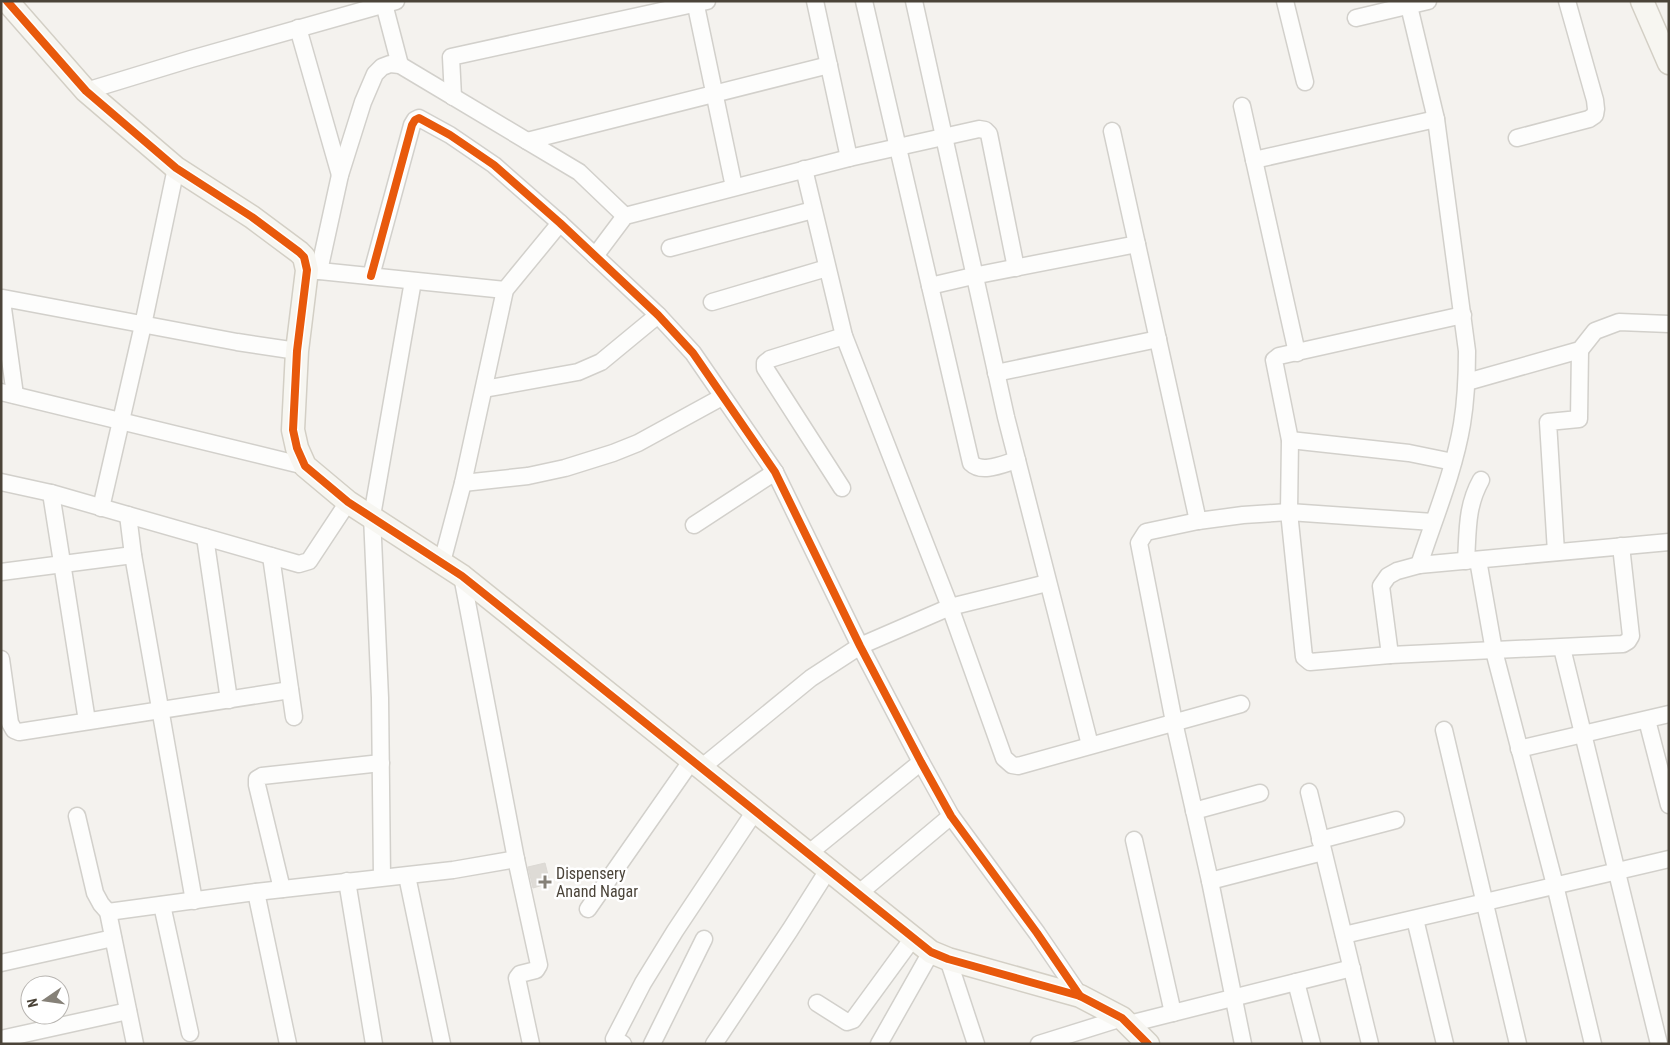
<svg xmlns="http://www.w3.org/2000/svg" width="1670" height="1045" font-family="'Roboto Condensed',sans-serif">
<rect width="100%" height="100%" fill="#f4f2ee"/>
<polygon fill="#dedbd6" stroke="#dcd9d4" points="545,863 550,883 533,888 528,867"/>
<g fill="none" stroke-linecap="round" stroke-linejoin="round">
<defs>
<g id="street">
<polyline points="695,1 734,187"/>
<polyline points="815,1 849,158"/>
<path d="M864,1L971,463C982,474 1003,464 1017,460"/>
<polyline points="914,1 1006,417 1090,745"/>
<polyline points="1285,1 1305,82"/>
<polyline points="384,4 400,65"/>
<path d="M1409,6L1436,119L1467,351C1467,376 1466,400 1462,424C1454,472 1434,519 1419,565"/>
<polyline points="1356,18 1428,1"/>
<polyline points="298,28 340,175"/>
<polyline points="86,91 191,59 396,1"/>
<polyline points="453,97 451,57 707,1"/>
<polyline points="1242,106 1297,353"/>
<polyline points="1112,131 1198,521"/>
<polyline points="1517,138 1589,119 1595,115 1596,109 1595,100 1567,1"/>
<polyline points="527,141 829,65"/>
<polyline points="1254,160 1436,119"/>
<polyline points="804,169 844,336 950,607 1004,758 1012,765 1018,766 1241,704"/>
<polyline points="670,248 813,210"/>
<polyline points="595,256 625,216 849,158 979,129 985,130 989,134 1016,268"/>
<polyline points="310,270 505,290"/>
<polyline points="319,271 340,175 363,102 375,74 382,67 390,64 400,65 579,172 625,216"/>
<polyline points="371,276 412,125 415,120 419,118 450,135 494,165 560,223 658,315 693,353 775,472 860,646 921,762 951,816 1037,933 1080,996"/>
<polyline points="930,286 973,276 1137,244"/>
<polyline points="712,302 827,268"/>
<polyline points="1463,315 1279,356 1274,360 1290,440 1289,512 1304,657 1310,662 1390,655 1623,644 1628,641 1631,636 1621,546"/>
<polyline points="996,373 1158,339"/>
<polyline points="1467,382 1580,350 1595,331 1619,322 1669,324"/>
<polyline points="484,389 578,372 601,362 658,315"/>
<polyline points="1,392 305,466"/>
<polyline points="15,395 2,301 3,298 237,342 297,351"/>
<polyline points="1290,440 1409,453 1453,462"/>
<polyline points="1,482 51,493 299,564 309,561 348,502"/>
<polyline points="463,483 528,476 565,468 613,453 638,443 722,397"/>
<polyline points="842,488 765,368 765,363 770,359 844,336"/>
<polyline points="51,493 87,721"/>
<polyline points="101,508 143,325 176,168"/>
<polyline points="128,515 133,555 194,901"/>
<polyline points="694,525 775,472"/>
<polyline points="205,537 229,700"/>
<polyline points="1556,552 1548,422 1579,419 1580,350"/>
<polyline points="271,556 294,717"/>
<polyline points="1478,560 1494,651 1555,885 1593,1044"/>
<path d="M1466,561C1468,531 1466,507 1481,480"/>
<polyline points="442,562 463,483 505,290 560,223"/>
<polyline points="1,572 133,555"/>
<polyline points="462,576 516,859 539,965 536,970 520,974 517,978 531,1044"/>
<polyline points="1562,648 1659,1044"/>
<polyline points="1390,655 1381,586 1388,576 1397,571 1419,565 1669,542"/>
<polyline points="1,659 10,723 14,730 19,732 290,690"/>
<polyline points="1647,720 1669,805"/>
<polyline points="1444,730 1518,1044"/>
<polyline points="1519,749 1669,714"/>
<polyline points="701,768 811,678 860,646 950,607 1047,583"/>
<polyline points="1309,792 1370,1044"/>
<polyline points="1194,811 1260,793"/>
<polyline points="77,816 95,893 101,904 108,912 135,1044"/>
<polyline points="1134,840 1173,1013"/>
<polyline points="1320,840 1396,820"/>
<polyline points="809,853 921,762"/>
<polyline points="407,876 442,1044"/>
<polyline points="382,877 380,698 372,516 413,281"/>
<polyline points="347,881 374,1044"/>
<polyline points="1210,881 1323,852"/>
<polyline points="282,889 257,785 257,779 262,776 381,763"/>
<polyline points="256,892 288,1044"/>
<polyline points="858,894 951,816"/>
<polyline points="162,905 190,1033"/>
<polyline points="588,909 692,760"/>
<polyline points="108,912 256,892 453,870 516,859"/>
<polyline points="1415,919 1445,1044"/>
<polyline points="1344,935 1669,859"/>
<polyline points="948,959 976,1044"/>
<polyline points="1,963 113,938"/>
<polyline points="1296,982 1312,1044"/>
<polyline points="817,1003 847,1022 853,1020 913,938"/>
<polyline points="1129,1024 1352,968"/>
<polyline points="1,1039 128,1011"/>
<polyline points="623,1044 614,1039 643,983 675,931 755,811"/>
<polyline points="652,1044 704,939"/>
<polyline points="714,1044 790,930 828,870"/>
<polyline points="879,1044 931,952"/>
<polyline points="1039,1044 1122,1018"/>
<polyline points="1243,1044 1210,881 1174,722 1139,543 1146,532 1198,521 1243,515 1289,512 1433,522"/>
</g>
<g id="secondary">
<polyline points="7,1 86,91 176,168 252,217 299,252 304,257 307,270 297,351 293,430 297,448 305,466 348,502 462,576 931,952 948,959 1080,996 1122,1018 1148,1044"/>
<polyline points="1642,1 1669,63"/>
</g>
</defs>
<use href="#street" stroke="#d2d0cb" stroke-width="19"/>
<use href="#secondary" stroke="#d3cfc5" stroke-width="25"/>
<use href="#street" stroke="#fdfdfc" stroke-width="16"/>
<use href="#secondary" stroke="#f7f6f1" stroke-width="22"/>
<defs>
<g id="cycleway">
<polyline points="7,1 86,91 176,168 252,217 299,252 304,257 307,270 297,351 293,430 297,448 305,466 348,502 462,576 931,952 948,959 1080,996 1122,1018 1148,1044"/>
<polyline points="371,276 412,125 415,120 419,118 450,135 494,165 560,223 658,315 693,353 775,472 860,646 921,762 951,816 1037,933 1080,996"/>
</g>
</defs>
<use href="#cycleway" stroke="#fff" stroke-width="11"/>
<use href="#cycleway" stroke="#e8590c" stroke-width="8"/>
</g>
<path fill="#868178" stroke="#fff" stroke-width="2" d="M542.5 874.5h5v5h5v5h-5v5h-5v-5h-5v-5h5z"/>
<g text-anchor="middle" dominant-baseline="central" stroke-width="5" stroke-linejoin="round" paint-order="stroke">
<g font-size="16" fill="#4b4439" stroke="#fff" text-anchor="start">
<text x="556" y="873">Dispensery<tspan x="556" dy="18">Anand Nagar</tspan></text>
</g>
</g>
<rect width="1670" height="1045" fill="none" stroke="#4b4439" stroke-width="5"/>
<g transform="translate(45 1000) rotate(257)"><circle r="24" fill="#ffffff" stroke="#b7b4b0"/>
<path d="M0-4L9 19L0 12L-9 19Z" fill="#868178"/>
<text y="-8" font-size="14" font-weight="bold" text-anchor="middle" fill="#4b4439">N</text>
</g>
</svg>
